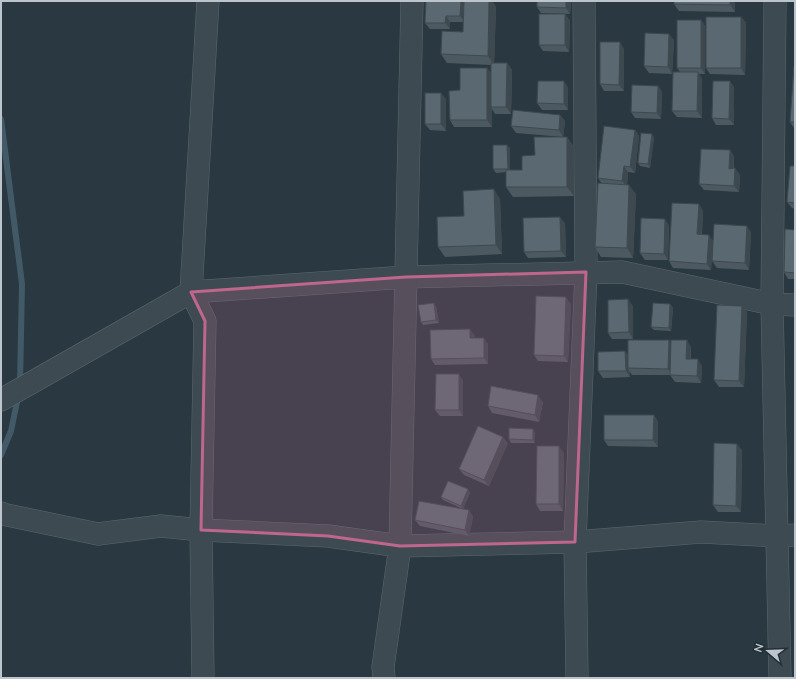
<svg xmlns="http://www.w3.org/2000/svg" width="796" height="679" font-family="'Nunito Sans',sans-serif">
<rect width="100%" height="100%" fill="#2a3941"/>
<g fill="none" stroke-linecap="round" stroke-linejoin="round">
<g stroke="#425a68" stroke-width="6">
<polyline points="1,119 22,284 20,384"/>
<polyline points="1,455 11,431 18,397"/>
</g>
<defs>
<g id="minor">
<polyline points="775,1 772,304 780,678"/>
<polyline points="1,400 191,292 208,1"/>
<polyline points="1,513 2,514 98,534 161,526 201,530 328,536 400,546 575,542 701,532 778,536 795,535"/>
<polyline points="203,678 201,530 205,321 191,292 406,277 622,272 772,304 795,305"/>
<polyline points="384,678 383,667 400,546 412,1"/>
<polyline points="577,678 575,542 586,272 584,1"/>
</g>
</defs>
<use href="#minor" stroke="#5c686e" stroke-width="23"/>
<use href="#minor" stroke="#3e4a51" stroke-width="22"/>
</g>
<g fill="#4d5961">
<polygon points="426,1 492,1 496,7 494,63 507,63 512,70 511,114 495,114 492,109 492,127 454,127 450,120 460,90 487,68 491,73 491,65 447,63 441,54 463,32 463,22 450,22 450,29 430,29 425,23"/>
<polygon points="571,1 570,14 541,13 537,7"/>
<polygon points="735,1 735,12 679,11 674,4"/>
<polygon points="565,14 570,21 569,52 543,51 539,45"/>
<polygon points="741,17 746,23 745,75 710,74 706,68"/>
<polygon points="701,20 705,26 705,74 699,74 702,79 702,118 677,117 672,111 680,72 677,68"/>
<polygon points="674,40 672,74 649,73 644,66"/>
<polygon points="624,49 624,91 604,91 600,84"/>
<polygon points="795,66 795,129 794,128 790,122"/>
<polygon points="564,81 568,88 568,110 542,110 537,103"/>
<polygon points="658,86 662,92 661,119 635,118 631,112"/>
<polygon points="734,87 734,125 716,125 712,118"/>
<polygon points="446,99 446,131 430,130 425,124"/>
<polygon points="560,115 565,121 563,137 516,133 511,126"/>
<polygon points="635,130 639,136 635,173 628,172 627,184 636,194 633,258 601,257 595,247 602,184 598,178"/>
<polygon points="567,137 573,146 574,196 513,197 506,187 506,172 496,173 493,169 510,148 510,170 522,170 535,155"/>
<polygon points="654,137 650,168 640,166 638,163"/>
<polygon points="730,150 734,157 734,168 740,175 739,192 704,190 699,184"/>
<polygon points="795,166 795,209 792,208 787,202"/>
<polygon points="500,199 502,254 445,257 438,247 464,216"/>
<polygon points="703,211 702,234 713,241 711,270 673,268 669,261"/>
<polygon points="565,223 566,257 528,258 524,252"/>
<polygon points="669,225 668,260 645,260 640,253"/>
<polygon points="795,230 795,279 788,279 784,272"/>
<polygon points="751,232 749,270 717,268 712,261"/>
<polygon points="571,304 568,362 538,361 534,355"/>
<polygon points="670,304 673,308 671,331 654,330 651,327"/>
<polygon points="436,306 439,323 423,325 421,322"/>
<polygon points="633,306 633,339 612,339 608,333"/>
<polygon points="747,312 744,387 719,387 714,380"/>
<polygon points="475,336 475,338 488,344 488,364 435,365 431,359"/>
<polygon points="671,343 691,347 691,359 702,366 701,383 675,382 670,375 632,375 630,372 630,377 603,378 598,371 625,351 628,355"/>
<polygon points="463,380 463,416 440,416 435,410"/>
<polygon points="543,402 539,422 492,413 488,406"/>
<polygon points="654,415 658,422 658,447 608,446 604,440"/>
<polygon points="535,432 535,443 511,443 509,439"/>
<polygon points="508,443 489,486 464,475 459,469"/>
<polygon points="742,450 741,512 718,512 713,505"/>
<polygon points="564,453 563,511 540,511 536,504"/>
<polygon points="470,493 463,509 443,500 441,497"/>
<polygon points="469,510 473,517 469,536 420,526 415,520"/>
</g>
<g fill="#3e494f">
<polygon points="461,1 464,1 465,22 460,16"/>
<polygon points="489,1 492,1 496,7 494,65 488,56"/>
<polygon points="566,1 571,1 570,14 566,8"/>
<polygon points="730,1 735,1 735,12 730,5"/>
<polygon points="565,14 570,21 569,52 565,45"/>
<polygon points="446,16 450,22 450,29 445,23"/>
<polygon points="741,17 746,23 745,75 741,68"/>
<polygon points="701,20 705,26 705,74 701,68"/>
<polygon points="669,34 674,40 672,74 668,67"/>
<polygon points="620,42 624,49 624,91 619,85"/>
<polygon points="507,63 512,70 511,114 506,107"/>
<polygon points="487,68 492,74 491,107 492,109 492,127 487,120"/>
<polygon points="698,72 702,79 702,118 697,111"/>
<polygon points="564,81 568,88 568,110 564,104"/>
<polygon points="730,81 734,87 734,125 729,119"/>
<polygon points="658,86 662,92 661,119 657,113"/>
<polygon points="441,93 446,99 446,131 441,124"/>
<polygon points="560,115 565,121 563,137 559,130"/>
<polygon points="635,130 639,136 635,173 630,167"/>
<polygon points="652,134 654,137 650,168 648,164"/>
<polygon points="567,137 573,146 574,196 567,187"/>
<polygon points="507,145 510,148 510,172 508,169"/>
<polygon points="730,150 734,157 733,175 729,169"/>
<polygon points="624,166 628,172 627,187 622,181"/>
<polygon points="735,168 740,175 739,192 734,186"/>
<polygon points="629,185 636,194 633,258 627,248"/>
<polygon points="494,189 500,199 502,254 496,245"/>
<polygon points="699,204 703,211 701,241 697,234"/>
<polygon points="560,217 565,223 566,257 561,251"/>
<polygon points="665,219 669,225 668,260 664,254"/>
<polygon points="747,226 751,232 749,270 745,263"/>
<polygon points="709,235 713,241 711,270 707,264"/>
<polygon points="566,297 571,304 568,362 564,356"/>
<polygon points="628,299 633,306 633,339 629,332"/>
<polygon points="434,303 436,306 439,323 436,320"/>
<polygon points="670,304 673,308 671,331 669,328"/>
<polygon points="742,306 747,312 744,387 739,381"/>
<polygon points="470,329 475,336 475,345 470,338"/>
<polygon points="484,338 488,344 488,364 484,358"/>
<polygon points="669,340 673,346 673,375 668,369"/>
<polygon points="687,340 691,347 690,365 686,359"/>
<polygon points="625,351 630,357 628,368 630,372 630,377 626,371"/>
<polygon points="698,359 702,366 701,383 697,376"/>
<polygon points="459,374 463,380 463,416 459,410"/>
<polygon points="538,395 543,402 539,422 535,415"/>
<polygon points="654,415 658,422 658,447 653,440"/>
<polygon points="533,429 535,432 535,443 533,440"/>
<polygon points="503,437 508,443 489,486 484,480"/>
<polygon points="737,444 742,450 741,512 736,506"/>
<polygon points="559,446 564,453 563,511 559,504"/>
<polygon points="468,489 470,493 463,509 461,506"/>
<polygon points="469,510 473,517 469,536 465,530"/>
</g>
<g fill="#596871" stroke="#3e494f">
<polygon points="426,1 461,1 460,16 446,16 445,23 425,23"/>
<polygon points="464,1 489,1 488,56 441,54 442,31 463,32"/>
<polygon points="537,1 566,1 566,8 537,7"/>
<polygon points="674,1 730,1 730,5 674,4"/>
<rect x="539" y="14" width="26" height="31"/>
<rect x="706" y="17" width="35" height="51"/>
<rect x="677" y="20" width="24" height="48"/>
<polygon points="645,33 669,34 668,67 644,66"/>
<polygon points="600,42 620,42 619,85 600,84"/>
<polygon points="491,63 507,63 506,107 491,107"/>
<polygon points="794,66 795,66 795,122 790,122"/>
<polygon points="460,68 487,68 487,120 450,120 449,91 460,90"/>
<polygon points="673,72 698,72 697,111 672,111"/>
<polygon points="538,81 564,81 564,104 537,103"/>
<polygon points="713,81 730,81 729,119 712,118"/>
<polygon points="632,85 658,86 657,113 631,112"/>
<rect x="425" y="93" width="16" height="31"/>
<polygon points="513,110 560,115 559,130 511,126"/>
<polygon points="604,126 635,130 630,167 624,166 622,181 598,178"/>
<polygon points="641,133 652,134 648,164 638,163"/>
<polygon points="534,137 567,137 567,187 506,187 506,170 522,170 522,156 535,155"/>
<polygon points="493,145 507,145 508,169 493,169"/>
<polygon points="701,149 730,150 729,169 735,168 734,186 699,184"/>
<polygon points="790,166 795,166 795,203 787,202"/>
<polygon points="598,183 629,185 627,248 595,247"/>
<polygon points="494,189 496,245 438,247 437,217 464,216 463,191"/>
<polygon points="672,203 699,204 697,234 709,235 707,264 669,261"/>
<polygon points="560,217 561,251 524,252 523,218"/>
<polygon points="641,218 665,219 664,254 640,253"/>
<polygon points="714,224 747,226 745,263 712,261"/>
<polygon points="785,229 795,230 795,273 784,272"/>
<polygon points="536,296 566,297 564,356 534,355"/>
<polygon points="628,299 629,332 608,333 608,300"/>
<polygon points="434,303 436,320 421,322 418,305"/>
<polygon points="653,303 670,304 669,328 651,327"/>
<polygon points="717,305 742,306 739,381 714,380"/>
<polygon points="470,329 470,338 484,338 484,358 431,359 430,330"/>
<polygon points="628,340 669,340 668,369 628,368"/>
<polygon points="671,340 687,340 686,359 698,359 697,376 670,375"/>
<polygon points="625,351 626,371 598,371 598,352"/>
<polygon points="436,374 459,374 459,410 435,410"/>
<polygon points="491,386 538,395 535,415 488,406"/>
<polygon points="604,415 654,415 653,440 604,440"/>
<polygon points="478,426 503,437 484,480 459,469"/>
<polygon points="509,428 533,429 533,440 509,439"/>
<polygon points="714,443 737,444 736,506 713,505"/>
<polygon points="537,446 559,446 559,504 536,504"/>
<polygon points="448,481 468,489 461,506 441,497"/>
<polygon points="419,501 469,510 465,530 415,520"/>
</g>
<path fill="#bf668d" fill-opacity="0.2" stroke="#bf668d" stroke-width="3" stroke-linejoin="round" d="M586,272L575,542L400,546L328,536L201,530L205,321L191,292L406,277Z"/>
<rect width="796" height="679" fill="none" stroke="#bbc5cb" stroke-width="4"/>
<g transform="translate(768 651) rotate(289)" stroke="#232f36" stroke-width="3" paint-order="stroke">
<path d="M0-3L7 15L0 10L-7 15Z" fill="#bbc5cb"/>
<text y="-6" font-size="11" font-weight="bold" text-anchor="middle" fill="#bbc5cb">N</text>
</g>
</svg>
